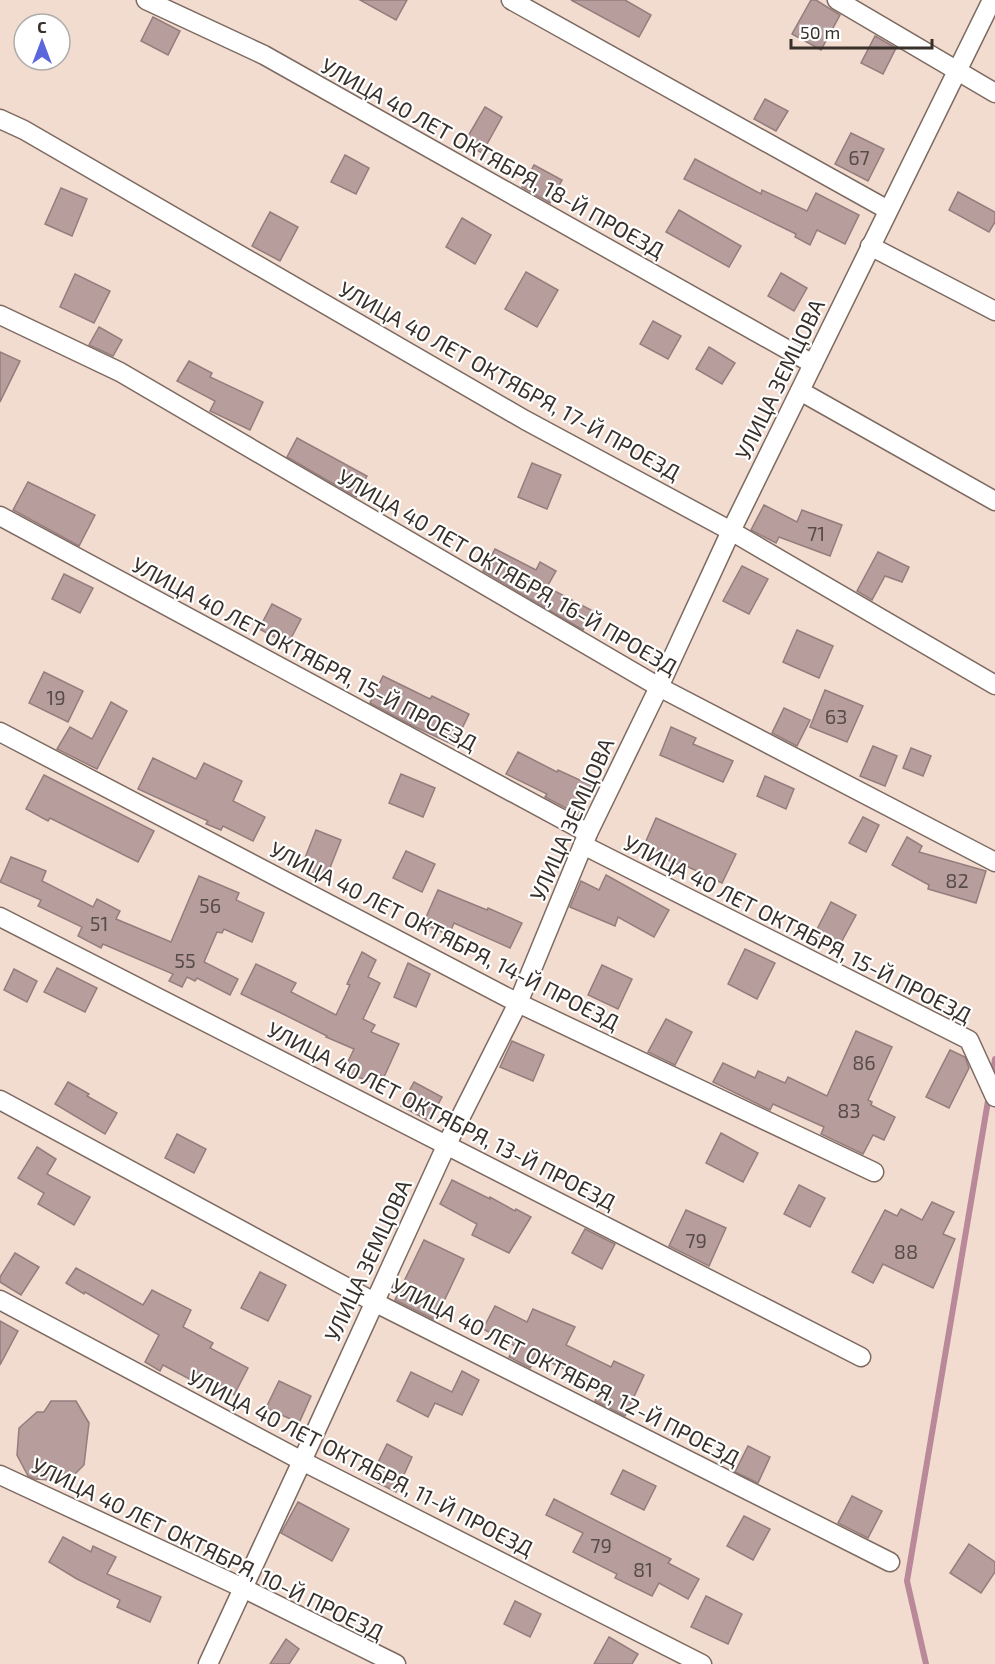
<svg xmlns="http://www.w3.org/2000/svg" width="995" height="1664" font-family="'Exo 2',sans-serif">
<rect width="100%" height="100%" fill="#f2dcd0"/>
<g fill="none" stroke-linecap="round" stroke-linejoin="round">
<g stroke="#b98899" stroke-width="6">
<polyline points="992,1079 995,1059"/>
<polyline points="926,1664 907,1581 989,1095"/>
</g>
</g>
<g fill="#b79e9d" stroke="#947d7c" stroke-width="1.5">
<polygon points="360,0 407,0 396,20"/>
<polygon points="571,0 625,0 651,15 639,37"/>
<polygon points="811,0 816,0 840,15 821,50 792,34"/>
<polygon points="153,17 180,31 168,55 141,41"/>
<polygon points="875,36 896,48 883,74 861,63"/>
<polygon points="765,99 788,111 776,131 754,119"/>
<polygon points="485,107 502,117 482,153 464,143"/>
<polygon points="851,133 884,149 868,181 835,164"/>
<polygon points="345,155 369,168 356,194 331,182"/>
<polygon points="695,159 761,194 762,190 807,211 816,193 859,215 845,244 817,230 810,245 795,237 796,234 684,179"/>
<polygon points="534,165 562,180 550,203 522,187"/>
<polygon points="61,188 87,199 72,236 45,224"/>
<polygon points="958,192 995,212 995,222 989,232 949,210"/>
<polygon points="679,210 741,246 729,267 666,232"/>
<polygon points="270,212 298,227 280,261 252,246"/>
<polygon points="462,218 491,235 475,264 446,247"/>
<polygon points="526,272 558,290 537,327 505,309"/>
<polygon points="781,273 807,288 794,311 768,296"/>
<polygon points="75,274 110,291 94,323 60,307"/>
<polygon points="653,321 681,336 668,359 640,344"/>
<polygon points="99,327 122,340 113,356 89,345"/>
<polygon points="709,347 735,363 722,384 696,369"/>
<polygon points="0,352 20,361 0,402"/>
<polygon points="189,361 212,373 210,377 263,402 250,430 210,411 215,401 177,381"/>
<polygon points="297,438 367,476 356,497 287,457"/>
<polygon points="532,463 561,475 547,509 518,497"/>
<polygon points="28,482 95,515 79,546 13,510"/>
<polygon points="764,505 797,522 802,510 842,525 830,556 779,537 776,543 751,530"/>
<polygon points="495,549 536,570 540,562 556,571 547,587 593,611 583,630 483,571"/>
<polygon points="878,552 909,567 902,582 885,576 872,600 857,591"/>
<polygon points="742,566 768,579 749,614 723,601"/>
<polygon points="64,574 93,588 80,613 52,599"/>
<polygon points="272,604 301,619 288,644 259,629"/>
<polygon points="797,630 833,646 819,678 783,662"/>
<polygon points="44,672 83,691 68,722 29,703"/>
<polygon points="383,676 430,699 432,696 469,714 454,745 411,725 370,703"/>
<polygon points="825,690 863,706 847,742 810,727"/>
<polygon points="111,702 127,711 97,769 57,749 70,727 92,739"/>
<polygon points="784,708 810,720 797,746 772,733"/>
<polygon points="671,727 696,738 693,744 733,761 723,782 660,755"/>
<polygon points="873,746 897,756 885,786 860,776"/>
<polygon points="911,748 931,756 923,776 903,768"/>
<polygon points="518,752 557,772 558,770 593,786 579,815 545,797 547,794 506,774"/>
<polygon points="153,758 196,779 204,763 242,781 233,801 265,817 253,841 223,826 221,830 206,824 208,821 138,789"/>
<polygon points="401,774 435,788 423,817 389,803"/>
<polygon points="44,775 154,831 138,862 50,818 48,821 26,809"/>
<polygon points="765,776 794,789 786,809 757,796"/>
<polygon points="863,817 879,825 866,852 849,843"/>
<polygon points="656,818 736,854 722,883 680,863 679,865 643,848"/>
<polygon points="316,830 341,840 326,878 301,868"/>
<polygon points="907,837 922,846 919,852 986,871 976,903 928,889 929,885 892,865"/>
<polygon points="406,851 435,864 422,892 393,878"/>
<polygon points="11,857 46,871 42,881 93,907 97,899 120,911 116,919 171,942 199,876 239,893 236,900 264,913 252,942 224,929 222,933 217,932 204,962 238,979 230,995 197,978 195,981 187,977 182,987 169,981 173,974 103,944 101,948 78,936 82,927 38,906 41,900 0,882"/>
<polygon points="606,875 669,910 654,937 618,917 615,926 570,907 581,881 599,890"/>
<polygon points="438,890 487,910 488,908 522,923 510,948 454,923 449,935 423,924"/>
<polygon points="831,902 856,915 837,950 813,937"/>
<polygon points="745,949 775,963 757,999 728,984"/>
<polygon points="362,952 376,960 368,977 380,983 363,1019 375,1025 371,1032 399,1044 384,1077 376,1073 372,1082 343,1072 354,1049 326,1037 327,1036 281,1013 241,994 256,964 296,983 291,992 336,1015 350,985 347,984"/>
<polygon points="408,963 430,974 416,1007 394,997"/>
<polygon points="602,965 632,979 618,1009 588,995"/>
<polygon points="57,968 97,988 85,1012 44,992"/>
<polygon points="14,969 37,981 27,1002 4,990"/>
<polygon points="666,1019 692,1032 675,1065 648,1052"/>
<polygon points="856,1031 892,1047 868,1100 872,1102 871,1105 895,1117 884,1140 873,1135 863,1154 821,1134 824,1127 773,1104 770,1110 713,1082 723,1063 755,1078 758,1071 785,1083 788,1077 827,1096"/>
<polygon points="512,1041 544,1055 533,1081 500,1067"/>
<polygon points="950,1050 965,1057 969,1068 949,1108 926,1097"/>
<polygon points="68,1082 89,1094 87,1096 117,1113 105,1134 55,1104"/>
<polygon points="414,1082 442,1097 429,1121 401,1106"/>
<polygon points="721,1133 758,1153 743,1182 706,1163"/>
<polygon points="177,1134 206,1149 194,1173 165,1158"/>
<polygon points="37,1147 56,1159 47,1174 90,1197 74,1225 38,1204 44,1193 18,1178"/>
<polygon points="452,1180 490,1199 490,1197 515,1211 516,1209 531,1217 509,1253 472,1235 477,1224 440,1204"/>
<polygon points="799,1185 825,1198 810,1227 784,1214"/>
<polygon points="932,1202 954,1212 943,1234 955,1239 933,1288 883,1264 873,1283 852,1272 885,1210 897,1216 901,1209 922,1220"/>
<polygon points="686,1210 726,1228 709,1266 669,1246"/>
<polygon points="585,1229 615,1244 602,1269 572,1253"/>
<polygon points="424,1240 464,1259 435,1320 395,1300"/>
<polygon points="15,1253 39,1267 21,1295 0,1282 0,1277"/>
<polygon points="76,1268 143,1305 152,1290 191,1310 183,1327 213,1343 210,1348 248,1368 234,1395 197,1377 195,1382 163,1365 160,1371 145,1362 159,1335 85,1292 84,1294 66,1283"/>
<polygon points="260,1272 286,1285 268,1321 241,1308"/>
<polygon points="495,1306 527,1322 533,1309 575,1327 566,1345 611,1367 614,1361 644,1375 625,1416 595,1401 599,1392 567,1376 569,1371 537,1356 530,1368 509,1357 515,1346 483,1329"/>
<polygon points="0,1321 18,1331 0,1365"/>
<polygon points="462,1371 479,1380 462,1415 435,1403 428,1417 397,1401 411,1372 452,1392"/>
<polygon points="279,1381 311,1396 299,1423 266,1408"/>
<polygon points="51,1401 76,1401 89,1423 84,1465 68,1481 35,1479 28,1476 17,1455 19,1428 37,1412 44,1412"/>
<polygon points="387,1444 412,1457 396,1492 370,1479"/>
<polygon points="748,1446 770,1457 758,1483 735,1472"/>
<polygon points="623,1470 656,1486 644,1510 611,1494"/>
<polygon points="852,1496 882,1511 868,1538 838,1523"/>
<polygon points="554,1499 671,1559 668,1563 699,1579 688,1599 659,1583 652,1596 615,1578 617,1574 573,1552 583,1533 546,1515"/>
<polygon points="298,1502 349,1529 332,1561 281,1533"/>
<polygon points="744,1516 770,1529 753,1560 727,1546"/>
<polygon points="63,1537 91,1552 93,1546 116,1557 107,1574 161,1597 150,1622 117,1607 120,1600 77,1579 49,1562"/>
<polygon points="969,1544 995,1562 995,1572 981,1593 950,1573"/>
<polygon points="706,1596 742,1614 728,1644 691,1627"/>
<polygon points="515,1601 541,1614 530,1637 504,1624"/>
<polygon points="609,1637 638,1654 632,1664 594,1664"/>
<polygon points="286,1639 299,1649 289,1664 270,1664"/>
</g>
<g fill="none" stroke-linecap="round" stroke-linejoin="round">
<defs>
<g id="street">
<polyline points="146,0 264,55 813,364"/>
<polyline points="511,0 888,210"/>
<polyline points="837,0 995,93"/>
<polyline points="0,119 24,130 525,420 731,531 995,685"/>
<polyline points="870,246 995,311"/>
<polyline points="0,315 120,372 659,687 995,862"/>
<polyline points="800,391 995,501"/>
<polyline points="0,516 588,833"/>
<polyline points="0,732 518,1003 874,1172"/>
<polyline points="583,845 969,1040 995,1097"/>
<polyline points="0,917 861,1357"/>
<polyline points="0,1100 374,1302 890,1562"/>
<polyline points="0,1300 302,1461 702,1664"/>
<polyline points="0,1475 243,1588 396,1664"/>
<polyline points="208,1664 302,1461 447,1144 518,1003 588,833 659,687 731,531 992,0"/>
</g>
</defs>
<use href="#street" stroke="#7d6a60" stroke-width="21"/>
<use href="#street" stroke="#fff" stroke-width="18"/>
</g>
<g text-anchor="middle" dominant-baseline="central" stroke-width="4.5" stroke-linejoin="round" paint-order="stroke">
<g font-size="20" fill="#584c48">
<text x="859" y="157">67</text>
<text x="816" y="533">71</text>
<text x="56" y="697">19</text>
<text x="836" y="716">63</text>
<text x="957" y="880">82</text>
<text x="210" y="905">56</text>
<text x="99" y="923">51</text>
<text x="185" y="960">55</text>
<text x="864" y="1062">86</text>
<text x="849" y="1110">83</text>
<text x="696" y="1240">79</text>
<text x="906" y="1251">88</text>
<text x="601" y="1545">79</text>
<text x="643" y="1569">81</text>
</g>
<g font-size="22" fill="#38302b" stroke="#fff">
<text transform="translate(493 157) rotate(29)">УЛИЦА 40 ЛЕТ ОКТЯБРЯ, 18-Й ПРОЕЗД</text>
<text transform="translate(779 379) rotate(-64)">УЛИЦА ЗЕМЦОВА</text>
<text transform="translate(510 380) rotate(29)">УЛИЦА 40 ЛЕТ ОКТЯБРЯ, 17-Й ПРОЕЗД</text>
<text transform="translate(508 571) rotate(30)">УЛИЦА 40 ЛЕТ ОКТЯБРЯ, 16-Й ПРОЕЗД</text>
<text transform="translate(305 653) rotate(28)">УЛИЦА 40 ЛЕТ ОКТЯБРЯ, 15-Й ПРОЕЗД</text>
<text transform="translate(571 819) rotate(-66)">УЛИЦА ЗЕМЦОВА</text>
<text transform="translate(798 928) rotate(27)">УЛИЦА 40 ЛЕТ ОКТЯБРЯ, 15-Й ПРОЕЗД</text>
<text transform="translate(445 935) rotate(27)">УЛИЦА 40 ЛЕТ ОКТЯБРЯ, 14-Й ПРОЕЗД</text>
<text transform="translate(442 1115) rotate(27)">УЛИЦА 40 ЛЕТ ОКТЯБРЯ, 13-Й ПРОЕЗД</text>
<text transform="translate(367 1260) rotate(-65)">УЛИЦА ЗЕМЦОВА</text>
<text transform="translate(566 1371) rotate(27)">УЛИЦА 40 ЛЕТ ОКТЯБРЯ, 12-Й ПРОЕЗД</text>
<text transform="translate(361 1462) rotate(27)">УЛИЦА 40 ЛЕТ ОКТЯБРЯ, 11-Й ПРОЕЗД</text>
<text transform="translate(208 1548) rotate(26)">УЛИЦА 40 ЛЕТ ОКТЯБРЯ, 10-Й ПРОЕЗД</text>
</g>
</g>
<g transform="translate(42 42)"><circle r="28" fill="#ffffff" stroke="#afacaa" stroke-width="1.5"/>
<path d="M0-4.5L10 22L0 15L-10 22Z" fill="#5b65dc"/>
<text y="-9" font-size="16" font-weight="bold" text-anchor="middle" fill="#38302b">С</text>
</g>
<path d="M791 39v9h141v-9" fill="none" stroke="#38302b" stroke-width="3"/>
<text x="800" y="39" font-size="18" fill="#38302b" stroke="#ffffff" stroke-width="4.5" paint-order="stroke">50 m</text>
</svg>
